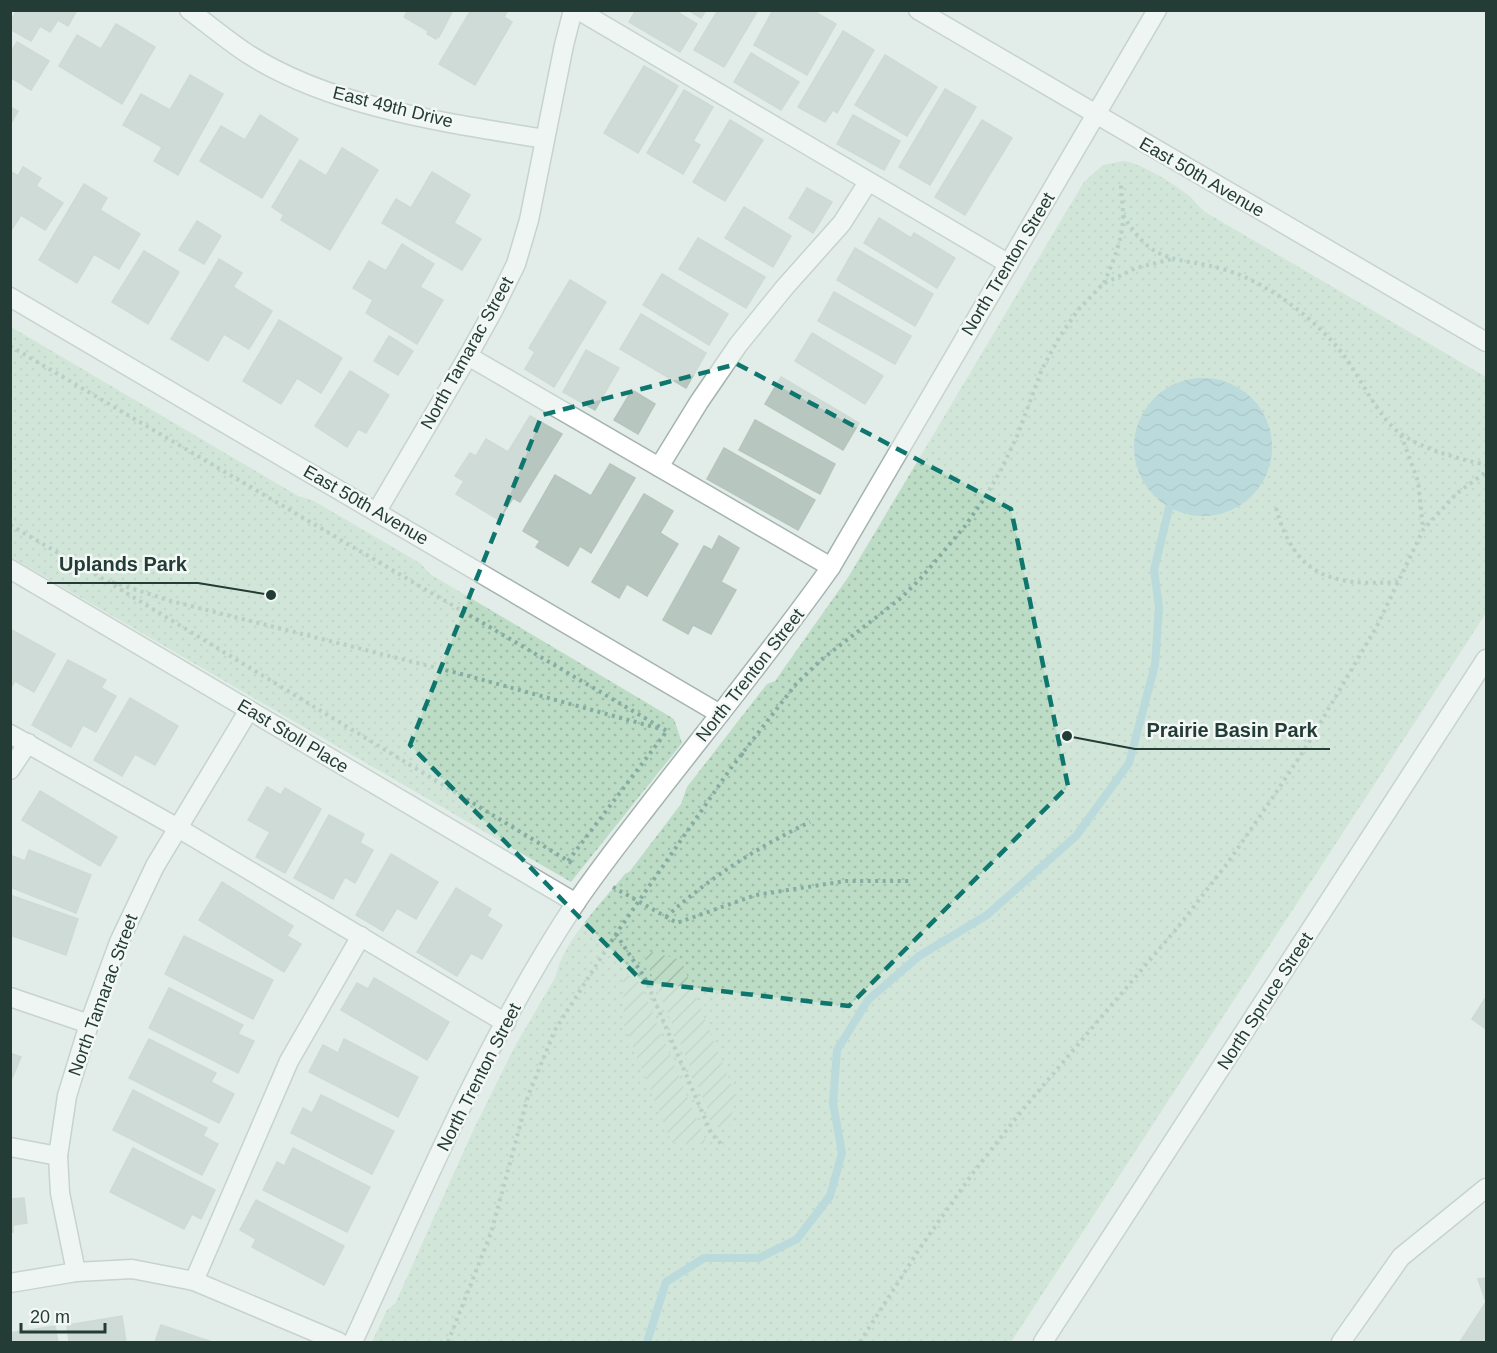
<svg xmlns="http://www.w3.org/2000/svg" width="1497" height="1353" font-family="Helvetica,sans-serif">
<defs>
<pattern id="grass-dots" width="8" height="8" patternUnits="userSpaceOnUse" patternTransform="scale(1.5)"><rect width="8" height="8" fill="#bcdcc5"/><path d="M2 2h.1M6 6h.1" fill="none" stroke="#a1beaa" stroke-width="1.8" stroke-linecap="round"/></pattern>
<pattern id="garden-furrows" width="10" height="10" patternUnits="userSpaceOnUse" patternTransform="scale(1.5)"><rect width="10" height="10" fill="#bcdcc5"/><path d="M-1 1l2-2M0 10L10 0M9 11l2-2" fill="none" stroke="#a1beaa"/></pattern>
<pattern id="water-waves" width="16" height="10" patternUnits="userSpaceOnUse" patternTransform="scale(1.5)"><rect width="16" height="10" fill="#8dc3ce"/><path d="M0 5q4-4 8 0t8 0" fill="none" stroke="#73a0a8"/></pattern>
</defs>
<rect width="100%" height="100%" fill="#e2ece8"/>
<g fill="url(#grass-dots)">
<path d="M1124,161C1142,164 1173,183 1188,195C1194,200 1199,207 1205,212L1486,377V613L1011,1342H372L387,1310L395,1304L472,1133L514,1048L556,976C562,943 603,901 625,874L630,871L681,804L687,787L767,684L775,681L849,576L1084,182L1103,165Z"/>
<polygon points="11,327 298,496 312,500 420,563 430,574 674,719 682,743 571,882 11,557"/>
</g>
<g fill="url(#garden-furrows)">
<polygon points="641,949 681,960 736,1096 729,1127 715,1127"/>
<polygon points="623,972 640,983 705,1139 704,1144 672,1143 624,1025"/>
</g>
<circle fill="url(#water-waves)" cx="1203" cy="447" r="69"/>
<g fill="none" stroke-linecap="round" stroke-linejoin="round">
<polyline stroke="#8dc3ce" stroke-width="8" points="647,1342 666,1282 704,1258 759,1258 797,1239 830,1196 842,1153 833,1103 837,1050 868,1000 919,956 987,915 1076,836 1129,763 1155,665 1159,607 1154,570 1169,508"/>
</g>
<g fill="#b8c6c0" stroke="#b5c5be" stroke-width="1.5">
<polygon points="17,10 77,10 68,26 58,20 50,32 40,26 31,41 10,29 10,22"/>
<polygon points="408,10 453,10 439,37 438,36 436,39 427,34 428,31 404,17"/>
<polygon points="471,10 508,10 504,17 512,22 475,85 439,64"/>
<polygon points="636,10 674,10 697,24 680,52 629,22"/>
<polygon points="688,10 706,10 701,18"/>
<polygon points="718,10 758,10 724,67 694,50"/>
<polygon points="773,10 812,10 836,24 807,75 754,45"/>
<polygon points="116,24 155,47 122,104 59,66 77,35 101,49"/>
<polygon points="843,31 874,50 837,113 833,110 825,122 798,107"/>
<polygon points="17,42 49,61 31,90 10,77 10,53"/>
<polygon points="751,53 799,82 781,110 734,82"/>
<polygon points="885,55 937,87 907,136 855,105"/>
<polygon points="644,66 678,86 638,153 604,133"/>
<polygon points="190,75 223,94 178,175 154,161 162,147 123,125 141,94 170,110"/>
<polygon points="945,89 976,107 930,185 899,167"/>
<polygon points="684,90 713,107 693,141 700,145 683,174 647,153"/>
<polygon points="10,107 18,111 10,125"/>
<polygon points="260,115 298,139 262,198 200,161 221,126 245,140"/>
<polygon points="853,115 900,141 884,170 837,144"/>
<polygon points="730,120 763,140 725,201 693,182"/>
<polygon points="982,120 1012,138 965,215 935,197"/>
<polygon points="342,148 378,170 330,250 281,220 284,215 272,207 300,160 326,176"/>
<polygon points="23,167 41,178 36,186 63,203 45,230 21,215 10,232 10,171 18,176"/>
<polygon points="432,172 470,195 454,223 481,239 462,270 382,223 396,199 411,208"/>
<polygon points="84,184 107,198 100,210 140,234 119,269 94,254 77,283 39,260"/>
<polygon points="807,188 832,202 813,233 789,218"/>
<polygon points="744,207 791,236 773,267 725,238"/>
<polygon points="879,218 911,238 914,233 955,258 937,288 864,243"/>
<polygon points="197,221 221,236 204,264 179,250"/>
<polygon points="698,238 765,277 746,308 679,269"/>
<polygon points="402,244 434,264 420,287 443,300 417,344 366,313 373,300 353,288 369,261 386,271"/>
<polygon points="855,248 933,294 915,326 837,280"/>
<polygon points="144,251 179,272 148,324 112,302"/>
<polygon points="219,259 242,273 233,287 272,311 249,349 224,334 208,361 171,339"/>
<polygon points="662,274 728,314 709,345 643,305"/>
<polygon points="570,280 606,302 554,387 525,369 535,352 529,348"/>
<polygon points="834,292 911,336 895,364 818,321"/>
<polygon points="641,314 706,353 686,388 620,349"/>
<polygon points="279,320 342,358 321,393 297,378 281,404 243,381"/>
<polygon points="812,333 883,376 865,404 795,361"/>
<polygon points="389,336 413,351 398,375 374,361"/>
<polygon points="586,350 619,368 595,410 563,392"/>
<polygon points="350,371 389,395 366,433 358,429 347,447 315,426"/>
<polygon points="781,377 859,423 843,450 765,404"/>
<polygon points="632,390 655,404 638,434 614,420"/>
<polygon points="530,416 562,434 520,502 513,498 499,520 456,494 464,481 455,476 470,453 476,456 486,439 508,452"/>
<polygon points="755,420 835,464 820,494 739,450"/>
<polygon points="724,448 815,500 798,530 707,479"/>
<polygon points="610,464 635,478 591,553 580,546 568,566 536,547 540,541 523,531 555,475 591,496"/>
<polygon points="644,494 673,511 660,533 678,544 647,596 627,584 619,598 592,582"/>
<polygon points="719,536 739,548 721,582 736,590 711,634 693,625 688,634 663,620 704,546 712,550"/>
<polygon points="10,629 55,654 34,692 15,681 10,689"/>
<polygon points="68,660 106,680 101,688 116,696 96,732 83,725 71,747 32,725"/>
<polygon points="130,698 178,726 155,765 135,754 122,776 94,760"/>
<polygon points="267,787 281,795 285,788 321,809 285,873 256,857 270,832 248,820"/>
<polygon points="40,791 117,837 100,866 22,820"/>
<polygon points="329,815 364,834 360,843 373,850 355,883 345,877 333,899 294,878"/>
<polygon points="29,850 91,875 76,913 10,887 10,855 25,861"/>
<polygon points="391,854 438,882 416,919 397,908 383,931 356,915"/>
<polygon points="222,882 293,926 287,936 301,944 284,972 199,920"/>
<polygon points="456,888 491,909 487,916 502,925 482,959 471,953 457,976 417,952"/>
<polygon points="10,895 78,919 66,955 10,935"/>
<polygon points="184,936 273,980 253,1019 165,974"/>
<polygon points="374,978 449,1022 427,1060 341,1010 357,983 368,989"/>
<polygon points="169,988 243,1025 238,1034 254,1041 238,1073 149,1028"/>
<polygon points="1486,997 1486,1029 1472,1019"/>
<polygon points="149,1039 216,1073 211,1082 234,1094 219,1123 129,1078"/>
<polygon points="344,1039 418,1077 398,1117 309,1072 323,1045 338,1053"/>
<polygon points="10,1053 21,1057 10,1083"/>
<polygon points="133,1090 207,1128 203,1136 218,1144 202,1175 113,1130"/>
<polygon points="321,1095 394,1131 372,1174 291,1133 303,1108 312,1113"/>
<polygon points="133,1148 215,1190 201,1219 192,1214 184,1229 110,1192"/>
<polygon points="293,1148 370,1187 347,1232 263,1190 277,1162 284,1166"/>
<polygon points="24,1198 27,1223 13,1225 13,1232 10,1232 10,1199"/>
<polygon points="256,1200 344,1246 324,1285 252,1247 256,1239 240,1230"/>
<polygon points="1486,1278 1486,1342 1460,1342 1486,1302 1478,1279"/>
<polygon points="122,1316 126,1342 69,1342 67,1325"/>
<polygon points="161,1325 212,1342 155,1342"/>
<polygon points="55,1326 58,1342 10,1342 10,1333"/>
</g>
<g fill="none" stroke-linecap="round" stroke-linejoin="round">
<defs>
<g id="minor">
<path d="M189,10C209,25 228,41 248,54C333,108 448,123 545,139"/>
<polyline points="578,10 1009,264"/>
<polyline points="918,10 1486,342"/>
<polyline points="10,297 720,714"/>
<polyline points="468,356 831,567"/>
<polyline points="659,467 699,402 738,345 785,287 842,223 868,182"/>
<polyline points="377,511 468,356 493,311 516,264 529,220 564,45 573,10"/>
<polyline points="10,569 576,903"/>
<polyline points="10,734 178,828 506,1023"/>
<polyline points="10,770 28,743"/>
<polyline points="10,997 89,1024"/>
<polyline points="10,1147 58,1156"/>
<polyline points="76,1272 60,1193 58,1156 67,1096 89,1024 119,942 155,866 249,710"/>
<polyline points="194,1281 289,1061 361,936"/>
<polyline points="10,1283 76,1272 132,1269 194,1281 339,1342"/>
<path d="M353,1342C421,1194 485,1040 575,904C600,867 628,832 655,797C714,721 775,646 831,567L1157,10"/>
<polyline points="1043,1342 1486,659"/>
<polyline points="1341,1342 1401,1257 1486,1188"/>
</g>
</defs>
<use href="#minor" stroke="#a5b4af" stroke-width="21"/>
<g stroke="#85ada1" stroke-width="4" stroke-dasharray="3 4.5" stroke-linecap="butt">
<path d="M1123,215C1155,268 1175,255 1226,270C1246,276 1265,287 1282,298C1306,315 1328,334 1345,357C1361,379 1380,420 1401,434C1427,451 1457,458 1486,465"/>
<path d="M1104,283C1113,262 1123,239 1123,216C1123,205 1121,194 1121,183"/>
<polyline points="10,346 667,731"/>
<polyline points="1401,435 1418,481 1423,529"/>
<path d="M1276,508C1295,577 1332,586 1398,582"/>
<polyline points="10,525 105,580 575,865"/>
<polyline points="112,582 171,601 465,675 661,729"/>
<polyline points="741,754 747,758"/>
<polyline points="568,861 667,731"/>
<polyline points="613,887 677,923 756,895 846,881 909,881"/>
<path d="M666,917C709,878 758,847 810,822"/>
<polyline points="616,934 645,978 711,1133 724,1147"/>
<polyline points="448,1342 491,1233 528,1096 555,1030 616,934 731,768 796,684 821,660 901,598 922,577 965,526 984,499 1001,470 1018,434 1042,369 1060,336 1078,310 1103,284 1136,268 1172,259"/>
<polyline points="860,1342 922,1245 973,1173 1024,1108 1178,927 1229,861 1269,803 1308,744 1377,626 1423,530 1456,494 1486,472"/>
</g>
<use href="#minor" stroke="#fff" stroke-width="18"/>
</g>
<path d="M0 0H1497V1353H0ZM737,364L1011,509L1068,786L849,1006L643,982L410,745L542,415Z" fill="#e2ece8" fill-opacity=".55" fill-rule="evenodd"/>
<path fill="none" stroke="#0f766e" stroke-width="4.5" stroke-dasharray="12 8" stroke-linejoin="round" d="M737,364L1011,509L1068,786L849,1006L643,982L410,745L542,415Z"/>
<g text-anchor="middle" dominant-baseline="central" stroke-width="5" stroke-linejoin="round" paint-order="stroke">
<g font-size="18" fill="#233c35" stroke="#f3f8f6">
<text transform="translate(393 107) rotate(14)">East 49th Drive</text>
<text transform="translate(1202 177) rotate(30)">East 50th Avenue</text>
<text transform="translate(1008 264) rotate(-59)">North Trenton Street</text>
<text transform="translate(467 353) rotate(-61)">North Tamarac Street</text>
<text transform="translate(366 505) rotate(30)">East 50th Avenue</text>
<text transform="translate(750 675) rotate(-52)">North Trenton Street</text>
<text transform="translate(293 736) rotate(31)">East Stoll Place</text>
<text transform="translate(103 995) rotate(-70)">North Tamarac Street</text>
<text transform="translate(1265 1001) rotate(-57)">North Spruce Street</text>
<text transform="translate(479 1077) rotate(-63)">North Trenton Street</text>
</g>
</g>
<path fill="none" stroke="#233c35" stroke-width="2" d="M271 595L198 583H47M1067 736L1135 749H1330"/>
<g fill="#233c35" stroke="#f3f8f6" stroke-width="2">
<circle cx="271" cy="595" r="6"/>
<circle cx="1067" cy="736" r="6"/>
</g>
<g font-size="20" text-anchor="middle" font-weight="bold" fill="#233c35" stroke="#f3f8f6" stroke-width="5" stroke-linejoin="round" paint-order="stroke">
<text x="123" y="571">Uplands Park</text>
<text x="1232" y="737">Prairie Basin Park</text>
</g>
<rect width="1497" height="1353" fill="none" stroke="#233c35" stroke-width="24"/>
<path d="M21 1323v9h84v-9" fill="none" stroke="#233c35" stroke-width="3"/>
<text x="30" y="1323" font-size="18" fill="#233c35" stroke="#f3f8f6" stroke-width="4.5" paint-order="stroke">20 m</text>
</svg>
